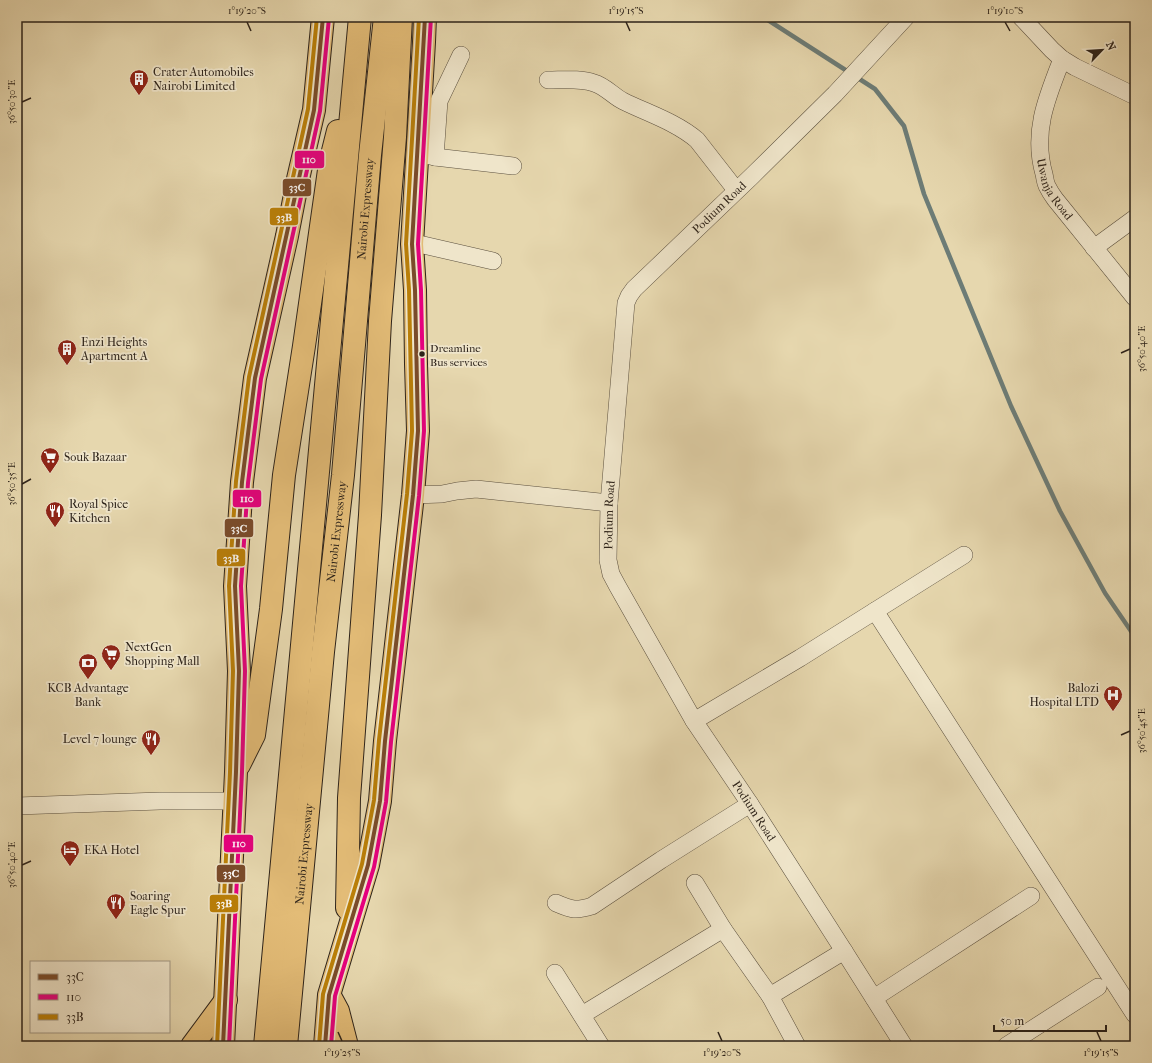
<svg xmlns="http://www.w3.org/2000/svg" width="1152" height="1063" font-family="'IM FELL French Canon',serif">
<rect width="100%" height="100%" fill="#e6d7ae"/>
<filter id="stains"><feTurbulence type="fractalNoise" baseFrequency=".005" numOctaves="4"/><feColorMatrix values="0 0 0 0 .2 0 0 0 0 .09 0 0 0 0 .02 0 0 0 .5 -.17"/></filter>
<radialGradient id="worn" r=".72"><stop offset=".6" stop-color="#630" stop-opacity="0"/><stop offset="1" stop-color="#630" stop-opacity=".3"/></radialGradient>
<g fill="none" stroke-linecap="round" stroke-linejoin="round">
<polyline stroke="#6d7c76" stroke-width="4.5" points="763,17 875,89 904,126 924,194 1011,406 1060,511 1105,593 1135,637"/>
<defs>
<g id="minor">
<polyline points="1021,17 1052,50 1062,59 1075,67 1135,96"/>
<path id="s1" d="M1062,59C1047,97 1032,132 1044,174C1045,178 1045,182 1047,186C1049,190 1052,195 1055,199L1135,298"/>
<path d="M548,80C563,80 580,78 594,83C605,86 613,96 623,101C647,113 676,122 697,140L736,190"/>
<polyline points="425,155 435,157 513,166"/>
<polyline points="435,157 439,101 461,55"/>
<polyline points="412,244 419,244 493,261"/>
<polyline points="1094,248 1135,218"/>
<polyline points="413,495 442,494 457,491 476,489 609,503"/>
<polyline points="875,611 1135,1015"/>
<polyline points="694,721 800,658 964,555"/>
<polyline points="17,806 160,801 234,801"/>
<polyline points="695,883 723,929 770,996"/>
<path d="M556,903C572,910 576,911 592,906L661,860L750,804"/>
<polyline points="555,973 601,1046"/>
<polyline points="874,998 1031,896"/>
<polyline points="582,1015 723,929"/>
<polyline points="797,1046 770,996 844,951"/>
<path id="s2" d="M904,1046L844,951L750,804L694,721L618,587L611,574L608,560L609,503L626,303L629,296L634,289L752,176L835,94L906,17"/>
<polyline points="1006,1046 1098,987"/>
</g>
<g id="highway">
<polyline points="239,765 254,735 271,609 284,475 304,346 330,163 338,131"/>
<polyline points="347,908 349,798 370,515 380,321 395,137 401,17"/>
<polyline points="331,998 338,1011 347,1046"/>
<polyline points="192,1046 226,1000"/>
<polyline points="223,1046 236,772 239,671 235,586 242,482 255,378 287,236 298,179 314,110 323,17"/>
<polyline points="265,1046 360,17"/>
<path id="s3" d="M286,1046L323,652L343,475L370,155L385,17"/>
<polyline points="325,1046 329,995 368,865 380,801 385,741 413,495 418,431 416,364 415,290 412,244 424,42 425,17"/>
</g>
</defs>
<use href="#minor" stroke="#5b503f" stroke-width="18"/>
<use href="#highway" stroke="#2d231a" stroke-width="24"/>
<use href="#minor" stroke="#efe5ca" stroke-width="17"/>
<use href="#highway" stroke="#e3bc77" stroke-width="22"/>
<defs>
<g id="bus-1">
<polyline points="223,1046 236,772 239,671 235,586 242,482 255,378 314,110 323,17"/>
<polyline points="325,1046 329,995 368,865 380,801 385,741 413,495 418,431 415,290 412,244 425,17"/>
</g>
<g id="bus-2">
<polyline points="229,1046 242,772 245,671 241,586 248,483 261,379 320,111 329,18"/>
<polyline points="331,1046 335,996 374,867 386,802 391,742 419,496 424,431 421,290 418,244 431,17"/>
</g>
<g id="bus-3">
<polyline points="217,1046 230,772 233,671 229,586 236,481 249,377 308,109 317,17"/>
<polyline points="319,1046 323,994 362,864 374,800 379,740 407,494 412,431 409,290 406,244 419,17"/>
</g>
</defs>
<use href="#bus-1" stroke="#efe5ca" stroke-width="7"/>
<use href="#bus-2" stroke="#efe5ca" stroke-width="7"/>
<use href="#bus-3" stroke="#efe5ca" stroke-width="7"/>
<use href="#bus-1" stroke="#7a4b2a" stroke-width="4"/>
<use href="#bus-2" stroke="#e5007d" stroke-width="4"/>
<use href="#bus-3" stroke="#ba7f08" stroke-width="4"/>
</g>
<path fill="none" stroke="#2d231a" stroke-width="1.5" d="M247,22L251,31M626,22L630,31M1005,22L1010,31M22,102L31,98M1121,353L1130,349M22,484L31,479M1121,735L1130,731M22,865L31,861M338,1032L342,1041M718,1032L722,1041M1097,1032L1101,1041"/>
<defs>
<symbol id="building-pin" viewBox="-11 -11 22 30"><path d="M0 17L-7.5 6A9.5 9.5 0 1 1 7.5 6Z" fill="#8f2418" stroke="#efe5ca"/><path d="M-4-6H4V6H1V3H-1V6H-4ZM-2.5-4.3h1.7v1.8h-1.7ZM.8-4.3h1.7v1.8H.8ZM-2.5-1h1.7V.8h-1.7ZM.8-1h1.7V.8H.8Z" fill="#fff"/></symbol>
<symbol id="supermarket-pin" viewBox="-11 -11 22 30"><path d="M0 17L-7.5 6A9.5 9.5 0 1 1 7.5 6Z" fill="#8f2418" stroke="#efe5ca"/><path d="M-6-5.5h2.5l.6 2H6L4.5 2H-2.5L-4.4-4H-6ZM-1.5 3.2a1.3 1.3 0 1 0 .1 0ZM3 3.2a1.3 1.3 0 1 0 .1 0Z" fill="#fff"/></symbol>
<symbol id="restaurant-pin" viewBox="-11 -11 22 30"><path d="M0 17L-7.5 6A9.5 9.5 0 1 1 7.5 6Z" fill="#8f2418" stroke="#efe5ca"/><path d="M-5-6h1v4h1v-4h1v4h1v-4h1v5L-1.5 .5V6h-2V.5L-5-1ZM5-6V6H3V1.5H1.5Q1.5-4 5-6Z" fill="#fff"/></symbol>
<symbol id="bank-pin" viewBox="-11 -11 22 30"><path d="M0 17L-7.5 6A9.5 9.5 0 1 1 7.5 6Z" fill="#8f2418" stroke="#efe5ca"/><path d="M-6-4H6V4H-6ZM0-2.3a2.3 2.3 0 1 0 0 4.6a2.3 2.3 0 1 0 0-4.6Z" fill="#fff"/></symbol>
<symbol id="hospital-pin" viewBox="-11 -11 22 30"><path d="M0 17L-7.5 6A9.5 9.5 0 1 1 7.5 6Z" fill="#8f2418" stroke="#efe5ca"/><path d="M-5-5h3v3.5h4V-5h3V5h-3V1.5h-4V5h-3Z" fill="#fff"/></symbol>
<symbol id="hotel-pin" viewBox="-11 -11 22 30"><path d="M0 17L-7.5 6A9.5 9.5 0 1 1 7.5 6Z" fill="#8f2418" stroke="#efe5ca"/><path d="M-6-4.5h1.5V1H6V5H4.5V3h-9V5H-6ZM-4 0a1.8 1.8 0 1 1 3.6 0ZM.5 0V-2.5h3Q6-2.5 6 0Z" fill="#fff"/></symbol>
</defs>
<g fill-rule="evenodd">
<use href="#building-pin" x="128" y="68" width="22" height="30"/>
<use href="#building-pin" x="56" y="338" width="22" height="30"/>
<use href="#supermarket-pin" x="39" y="446" width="22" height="30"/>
<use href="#restaurant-pin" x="44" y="500" width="22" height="30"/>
<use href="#supermarket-pin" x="100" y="643" width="22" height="30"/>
<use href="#bank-pin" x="77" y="652" width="22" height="30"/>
<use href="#hospital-pin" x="1102" y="684" width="22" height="30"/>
<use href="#restaurant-pin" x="140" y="728" width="22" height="30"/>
<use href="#hotel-pin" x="59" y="839" width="22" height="30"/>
<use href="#restaurant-pin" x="105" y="892" width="22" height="30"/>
</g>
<circle fill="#2d231a" stroke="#efe5ca" stroke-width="1.5" cx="422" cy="354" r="3.5"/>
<g text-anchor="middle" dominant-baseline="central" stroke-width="3.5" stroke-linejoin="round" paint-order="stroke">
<g font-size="11" fill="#2d231a" stroke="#efe5ca" text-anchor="start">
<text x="430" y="348">Dreamline<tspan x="430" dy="14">Bus services</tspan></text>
</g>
<g font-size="12" fill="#2d231a" stroke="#efe5ca" text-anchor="start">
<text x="153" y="72">Crater Automobiles<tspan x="153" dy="14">Nairobi Limited</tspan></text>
<text x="81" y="342">Enzi Heights<tspan x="81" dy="14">Apartment A</tspan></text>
<text x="64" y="457">Souk Bazaar</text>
<text x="69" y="504">Royal Spice<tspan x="69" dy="14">Kitchen</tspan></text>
<text x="125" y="647">NextGen<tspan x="125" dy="14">Shopping Mall</tspan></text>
<text x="88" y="688" text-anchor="middle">KCB Advantage<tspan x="88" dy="14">Bank</tspan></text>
<text x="1099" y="688" text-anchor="end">Balozi<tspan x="1099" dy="14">Hospital LTD</tspan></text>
<text x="137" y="739" text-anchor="end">Level 7 lounge</text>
<text x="84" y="850">EKA Hotel</text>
<text x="130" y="896">Soaring<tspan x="130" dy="14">Eagle Spur</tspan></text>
</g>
<g font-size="12" fill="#2d231a" stroke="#efe5ca">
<text stroke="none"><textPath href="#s1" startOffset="137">Uwanja Road</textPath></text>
<text stroke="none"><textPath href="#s2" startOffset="962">Podium Road</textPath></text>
<text stroke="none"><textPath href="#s3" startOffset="841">Nairobi Expressway</textPath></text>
<text stroke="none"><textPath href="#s2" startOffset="615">Podium Road</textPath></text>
<text stroke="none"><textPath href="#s3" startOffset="517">Nairobi Expressway</textPath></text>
<text transform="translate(754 811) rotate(57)">Podium Road</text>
<text stroke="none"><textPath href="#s3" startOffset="193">Nairobi Expressway</textPath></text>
</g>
</g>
<g stroke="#efe5ca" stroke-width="1.5">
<rect x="294" y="150" width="31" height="19" rx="4" fill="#e5007d"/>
<rect x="282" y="178" width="30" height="19" rx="4" fill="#7a4b2a"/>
<rect x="269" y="207" width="30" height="19" rx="4" fill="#ba7f08"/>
<rect x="232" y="489" width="30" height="19" rx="4" fill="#e5007d"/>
<rect x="224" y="518" width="30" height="20" rx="4" fill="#7a4b2a"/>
<rect x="216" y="548" width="30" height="19" rx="4" fill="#ba7f08"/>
<rect x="223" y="834" width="31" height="19" rx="4" fill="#e5007d"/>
<rect x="216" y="864" width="30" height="19" rx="4" fill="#7a4b2a"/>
<rect x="209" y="894" width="30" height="19" rx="4" fill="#ba7f08"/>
</g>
<g font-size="11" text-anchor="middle" font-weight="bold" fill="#fff">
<text x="309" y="163">110</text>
<text x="297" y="191">33C</text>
<text x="284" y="221">33B</text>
<text x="247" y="502">110</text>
<text x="239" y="532">33C</text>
<text x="231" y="562">33B</text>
<text x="239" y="847">110</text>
<text x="231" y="877">33C</text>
<text x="224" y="907">33B</text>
</g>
<rect width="1152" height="1063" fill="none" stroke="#e6d7ae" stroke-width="44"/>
<rect x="30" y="961" width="140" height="72" fill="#efe5ca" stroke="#a19784"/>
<rect x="38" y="974" width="20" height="6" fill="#7a4b2a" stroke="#a19784"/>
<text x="66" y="981" font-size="12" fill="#2d231a">33C</text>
<rect x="38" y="994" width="20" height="6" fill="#e5007d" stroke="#a19784"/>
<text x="66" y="1001" font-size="12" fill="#2d231a">110</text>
<rect x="38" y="1014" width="20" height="6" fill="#ba7f08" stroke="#a19784"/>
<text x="66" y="1021" font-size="12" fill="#2d231a">33B</text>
<g transform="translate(1102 50) rotate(65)" stroke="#efe5ca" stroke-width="3" paint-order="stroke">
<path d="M0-3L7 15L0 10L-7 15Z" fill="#2d231a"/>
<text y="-6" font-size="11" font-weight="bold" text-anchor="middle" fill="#2d231a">N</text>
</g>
<path d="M994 1025v6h112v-6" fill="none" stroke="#2d231a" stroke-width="2"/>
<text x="1000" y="1025" font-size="12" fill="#2d231a" stroke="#efe5ca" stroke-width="3" paint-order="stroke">50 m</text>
<rect x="22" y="22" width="1108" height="1019" fill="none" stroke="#2d231a" stroke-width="1.5"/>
<g font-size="10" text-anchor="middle" fill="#2d231a">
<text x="247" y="14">1°19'20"S</text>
<text x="626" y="14">1°19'15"S</text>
<text x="1005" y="14">1°19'10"S</text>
<text transform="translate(11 102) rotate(-90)" y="4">36°50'30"E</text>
<text transform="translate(1141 349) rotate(-90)" y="4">36°50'40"E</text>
<text transform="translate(11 484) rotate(-90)" y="4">36°50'35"E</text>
<text transform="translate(1141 731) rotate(-90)" y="4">36°50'45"E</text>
<text transform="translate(11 865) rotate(-90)" y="4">36°50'40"E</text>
<text x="342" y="1056">1°19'25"S</text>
<text x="722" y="1056">1°19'20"S</text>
<text x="1101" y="1056">1°19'15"S</text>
</g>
<rect width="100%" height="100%" filter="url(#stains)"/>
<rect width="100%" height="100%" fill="url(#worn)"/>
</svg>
